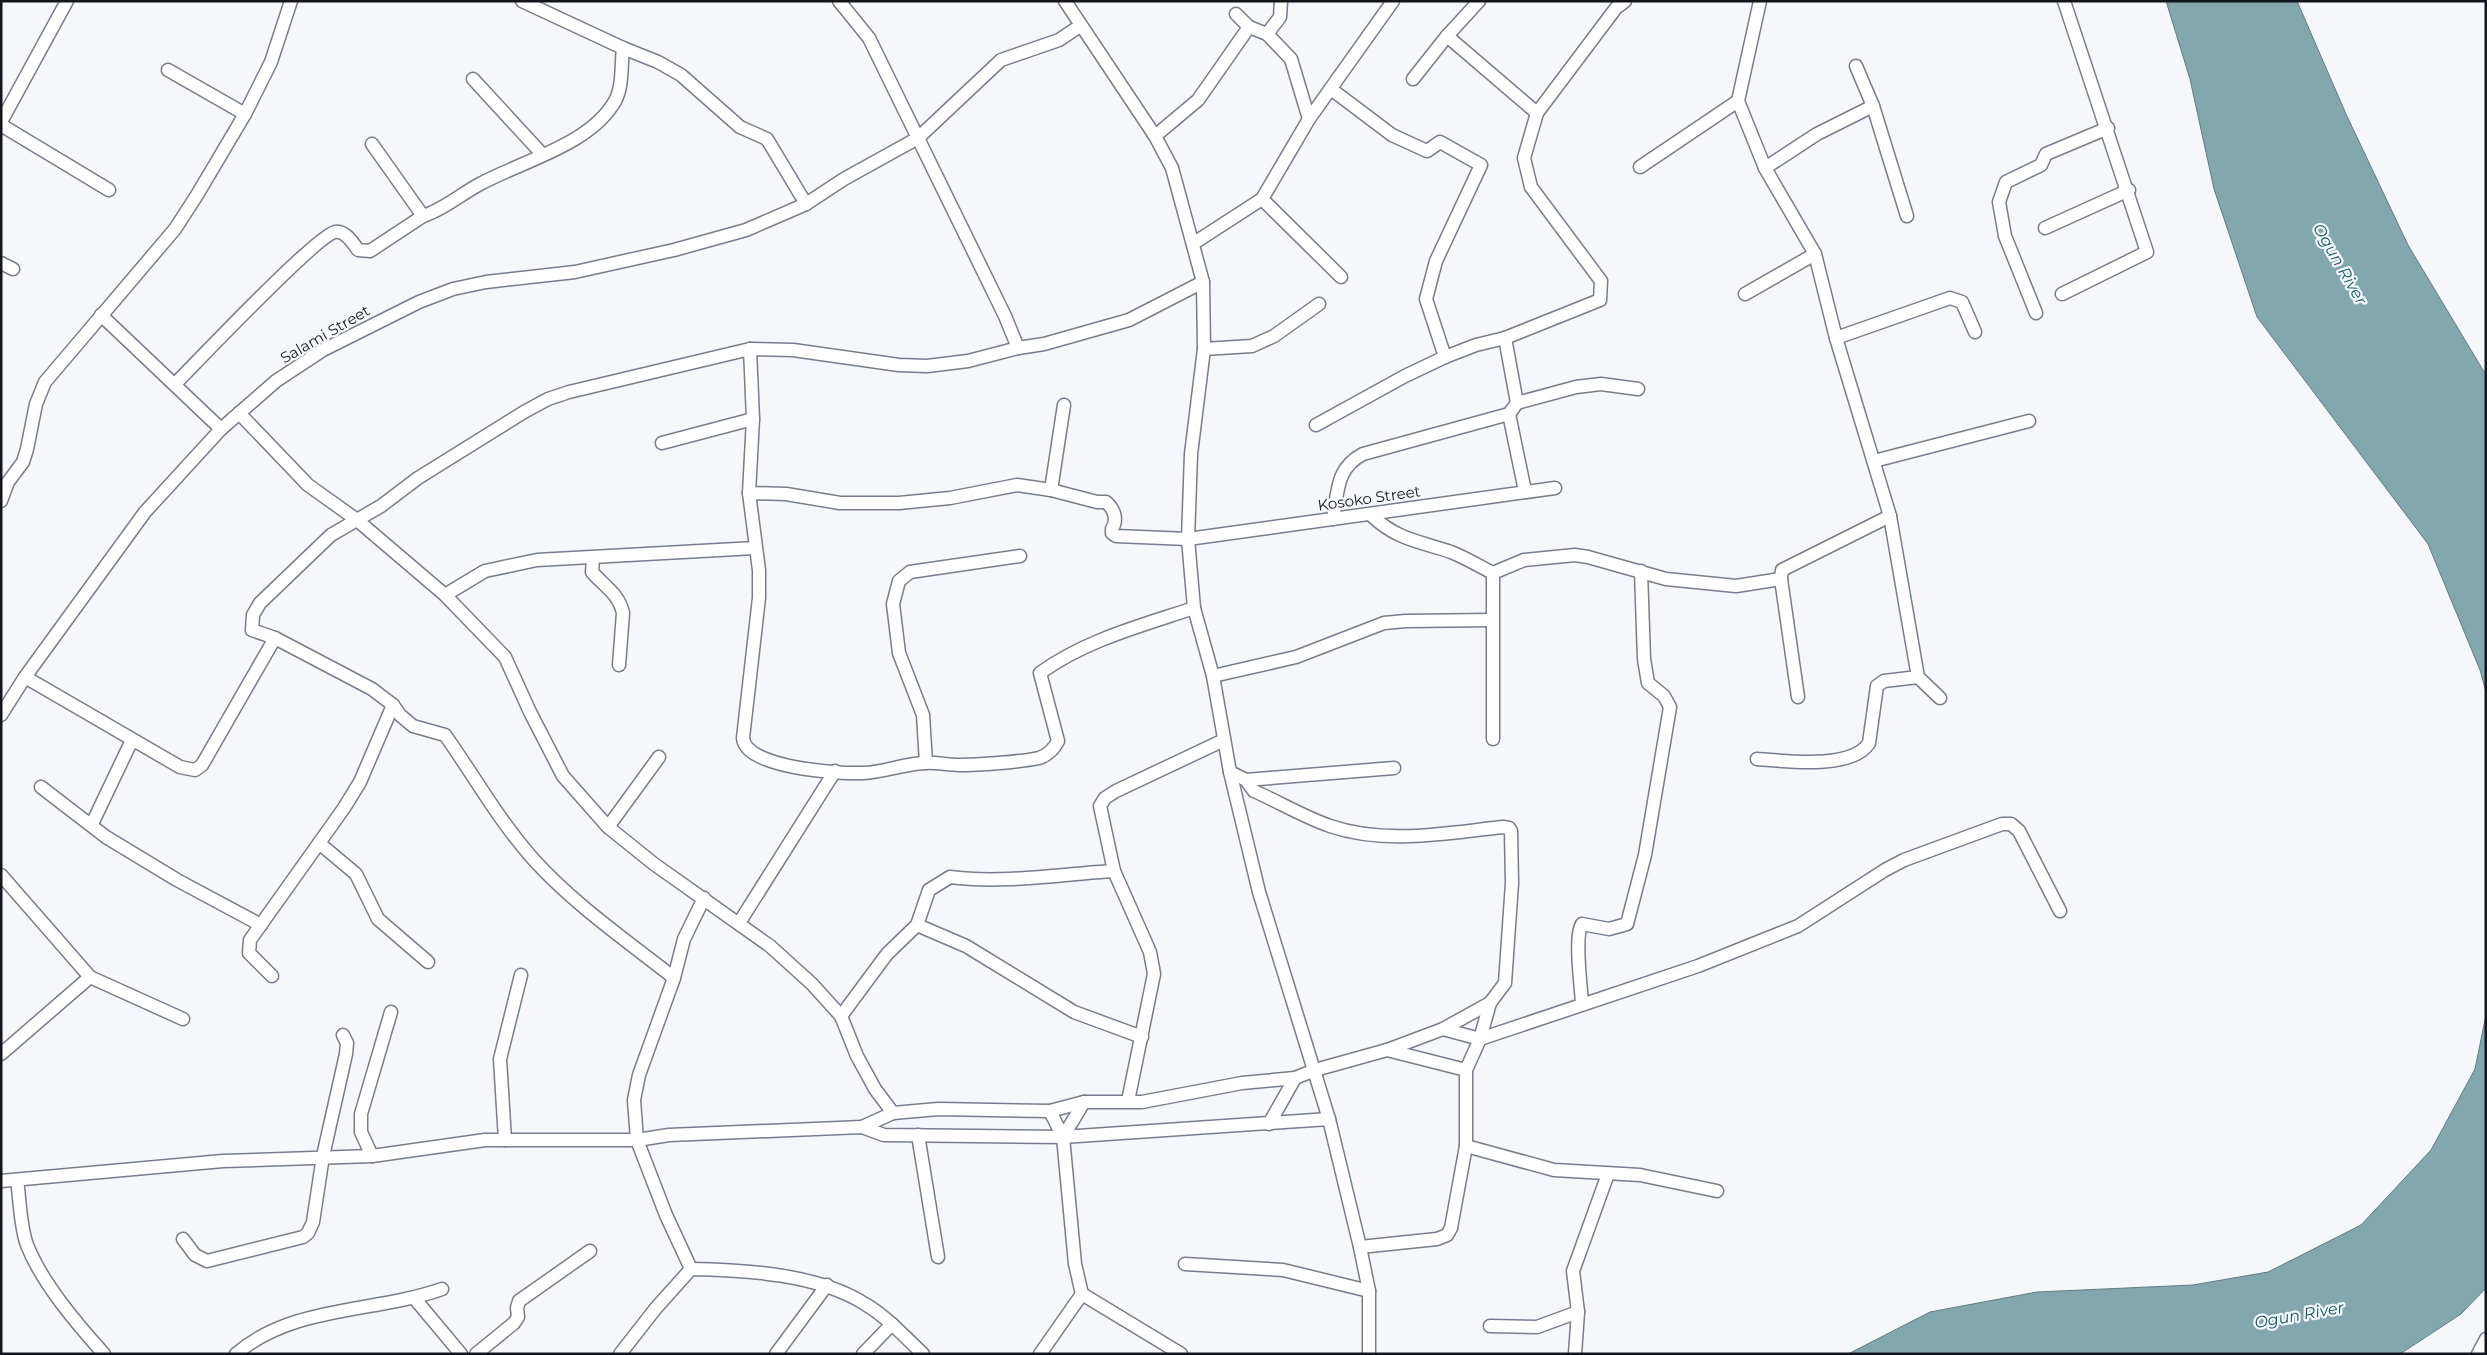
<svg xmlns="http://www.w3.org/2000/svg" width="2487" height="1355" font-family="Montserrat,sans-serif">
<rect width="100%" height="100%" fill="#f6f7fb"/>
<g fill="#83a7ae" stroke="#627c82">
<polygon points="2166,1 2297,1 2346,114 2408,245 2486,375 2486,692 2480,670 2428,544 2257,317 2214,189 2190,79"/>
<polygon points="2486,1015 2486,1288 2461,1314 2400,1354 1848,1354 1930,1312 2037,1292 2193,1285 2268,1272 2361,1225 2431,1150 2475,1069"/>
</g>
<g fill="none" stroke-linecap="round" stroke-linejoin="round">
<defs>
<g id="street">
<polyline points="522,1 623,48 658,62 681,75 740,127 767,139 806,204"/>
<polyline points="839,1 869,38 1005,316 1018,348"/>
<polyline points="1065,1 1155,136 1172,168 1203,282 1204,349 1191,454 1188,539 1194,608 1213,676 1230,772 1259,892 1329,1119 1360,1247 1369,1291 1369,1354"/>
<polyline points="1760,1 1738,101 1765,168 1815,254 1836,338 1890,516 1918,677 1940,698"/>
<polyline points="1236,14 1249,27 1267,34 1291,59 1309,119"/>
<polyline points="1267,34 1280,17 1281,1"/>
<polyline points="1447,36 1537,113 1616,8 1625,1"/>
<polyline points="1856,66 1873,106 1907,216"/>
<polyline points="168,70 245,114"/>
<polyline points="473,79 542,154"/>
<polyline points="1413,79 1447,36 1479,1"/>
<polyline points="1,122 67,1"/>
<polyline points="1,125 109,190"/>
<polyline points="1155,136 1198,100 1249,27"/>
<polyline points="372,144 423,216"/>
<polyline points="1640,167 1738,101"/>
<polyline points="1765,168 1817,134 1873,106"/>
<polyline points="1262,199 1341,277"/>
<polyline points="2045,228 2129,190"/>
<polyline points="1194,243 1262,199 1309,119 1393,1"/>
<polyline points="1,263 13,269"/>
<polyline points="1745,294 1815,254"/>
<polyline points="2062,294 2147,252 2064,1"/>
<polyline points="2036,313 2005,236 1999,202 2006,182 2041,165 2046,154 2108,128"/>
<polyline points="101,315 221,429"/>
<polyline points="1505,338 1517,403"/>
<polyline points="1836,338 1950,298 1962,302 1975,332"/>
<path d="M750,349L753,419L749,493L759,570V598L743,738C745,768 839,774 864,773C884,772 904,764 924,763C936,762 947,765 959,765C978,765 1020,762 1039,758C1048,755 1054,749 1058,741L1040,673C1086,640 1140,626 1194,608"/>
<polyline points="1204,349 1252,346 1274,336 1319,304"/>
<polyline points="1445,357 1476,345 1505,338 1600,300 1601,281 1531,187 1524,158 1537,113"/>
<path d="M175,384C197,362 316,236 335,232C345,230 353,243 358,250L370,251L423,216C443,210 461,194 480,184C522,161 590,145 615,101C623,87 621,65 623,48"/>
<polyline points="239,413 308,485 357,520 445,595 505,657 530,712 563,776 608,827 654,864 770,946 812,984 841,1016 857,1056 875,1089 893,1113"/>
<polyline points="1509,414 1525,491"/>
<polyline points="1316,425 1405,376 1445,357 1426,299 1436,261 1481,165 1440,142 1427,151 1392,135 1331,89"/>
<polyline points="662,443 753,419"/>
<polyline points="1874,461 2029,421"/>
<polyline points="1051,490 1064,405"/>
<path d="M749,493L786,494L840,503H899L950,498L1017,485L1051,490L1097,502H1106C1114,509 1118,519 1112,529V533L1116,536L1188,539L1555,488"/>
<polyline points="1,501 8,482 23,462 27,449 36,404 45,382 175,229 197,195 245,114 271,62 291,1"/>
<path d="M1371,515C1397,540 1419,541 1451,552C1466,558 1479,566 1493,573L1524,560L1575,555L1588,557L1666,579L1736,586L1781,579"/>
<path d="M1333,519C1338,491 1336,468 1363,454L1509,414L1517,403L1576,387L1601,384L1638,389"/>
<path d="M593,559L592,572C604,586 619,594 623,613L619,665"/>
<polyline points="445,595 485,571 537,560 755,548"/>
<polyline points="1213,676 1296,657 1384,623 1406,621 1492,620"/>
<polyline points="25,677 180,767 195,770 202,765 275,638"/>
<polyline points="1798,697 1781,579 1782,570 1890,516"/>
<polyline points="1,715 25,677 145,512 221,429 276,381 323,350 419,302 453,289 486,282 575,272 674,250 746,230 806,204 844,179 918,138 1001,60 1059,40 1080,26"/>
<polyline points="1493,739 1493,573"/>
<path d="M1757,759C1785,761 1852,770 1869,743L1877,686L1884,681L1918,677"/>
<polyline points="926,763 923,715 899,653 893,604 899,581 910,572 1020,556"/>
<path d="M1230,772L1246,780L1254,791C1279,802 1304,817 1330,826C1386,845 1446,833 1503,827L1509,828L1511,831L1512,883L1505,983L1490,1003L1480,1039L1466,1070V1146L1451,1228L1447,1235L1437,1239L1360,1247"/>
<polyline points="1246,780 1394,768"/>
<polyline points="41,787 106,837 177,880 261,925"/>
<polyline points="92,824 132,740"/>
<polyline points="608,827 659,757"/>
<polyline points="319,843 356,874 378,919 428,962"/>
<polyline points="1,875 90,977 183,1019"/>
<polyline points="739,923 835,771"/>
<polyline points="917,925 966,946 1074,1012 1142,1037"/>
<polyline points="272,976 249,953 250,940 344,808 360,782 393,705"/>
<path d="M674,978C626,940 575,905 534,860C499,821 475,777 445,735L413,726L400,715L393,705L372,689L275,638L252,630L253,615L260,603L331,535L381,506L418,478L524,412L548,399L569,392L750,349L793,350L899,365L927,366L968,361L1018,348L1044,344L1129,320L1203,282"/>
<path d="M1582,1003C1581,986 1574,936 1582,924L1609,929L1627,924L1645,855L1670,707L1664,696L1648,683L1644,659L1641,571"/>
<path d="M841,1016L887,954L917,925L929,890L950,877C1003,884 1061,874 1114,871"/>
<polyline points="1443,1029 1480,1039 1698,966 1798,926 1885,870 1904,860 2002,824 2011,824 2019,831 2060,911"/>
<polyline points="1387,1050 1466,1070"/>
<polyline points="1,1054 90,977"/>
<polyline points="1128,1101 1154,974 1150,952 1114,871 1100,806 1105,798 1116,791 1224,740"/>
<polyline points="1050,1111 1063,1137 1084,1102"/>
<polyline points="1269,1124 1295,1078"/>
<polyline points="862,1127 893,1113 938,1109 1050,1111 1084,1102 1142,1102 1242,1083 1295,1078 1315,1070 1387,1050 1443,1029 1490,1003"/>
<polyline points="918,1135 938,1257"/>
<polyline points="1063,1137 1075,1264 1082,1294 1181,1354"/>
<polyline points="505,1140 500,1059 521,975"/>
<polyline points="1466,1146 1554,1170 1640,1175 1717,1191"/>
<polyline points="372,1156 361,1132 361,1114 391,1012"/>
<path d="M17,1180C20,1200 20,1226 27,1245C42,1283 77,1324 104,1354"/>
<polyline points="1,1181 223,1161 372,1156 485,1140 637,1140 669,1135 862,1127 884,1135 1063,1137 1329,1119"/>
<polyline points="183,1239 195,1255 207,1261 303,1237 308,1233 313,1222 323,1156 346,1054 347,1043 343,1035"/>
<polyline points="1185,1264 1283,1270 1369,1291"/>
<polyline points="691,1269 666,1215 637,1140 634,1100 639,1075 674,978 684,939 704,898"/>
<polyline points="415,1299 461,1354"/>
<polyline points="1490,1326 1537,1327 1578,1312"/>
<path d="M236,1354C293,1305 374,1313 442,1289"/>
<polyline points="476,1354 514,1323 518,1317 517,1308 519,1301 590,1251"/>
<path d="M620,1354L656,1308L691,1269C746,1270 818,1274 865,1304C887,1317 905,1337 923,1354"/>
<polyline points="776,1354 827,1285"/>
<polyline points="863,1354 892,1324"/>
<polyline points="1040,1354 1082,1294"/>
<polyline points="1575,1354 1578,1312 1573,1271 1608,1174"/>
<polyline points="2478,1354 2486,1339"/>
</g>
</defs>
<use href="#street" stroke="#777d8f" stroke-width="15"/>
<use href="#street" stroke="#fff" stroke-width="12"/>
</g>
<g text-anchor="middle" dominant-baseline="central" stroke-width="4.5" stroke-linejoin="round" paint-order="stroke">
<g font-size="15" fill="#14161d" stroke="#f6f7fb">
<text transform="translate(325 334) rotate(-30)">Salami Street</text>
<text transform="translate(1369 498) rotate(-8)">Kosoko Street</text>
</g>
<g font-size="16" font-style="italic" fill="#0f5b67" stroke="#f6f7fb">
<text transform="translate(2340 264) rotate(60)">Ogun River</text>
<text transform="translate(2299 1315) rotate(-10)">Ogun River</text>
</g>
</g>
<rect width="2487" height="1355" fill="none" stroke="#14161d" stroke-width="5"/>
</svg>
